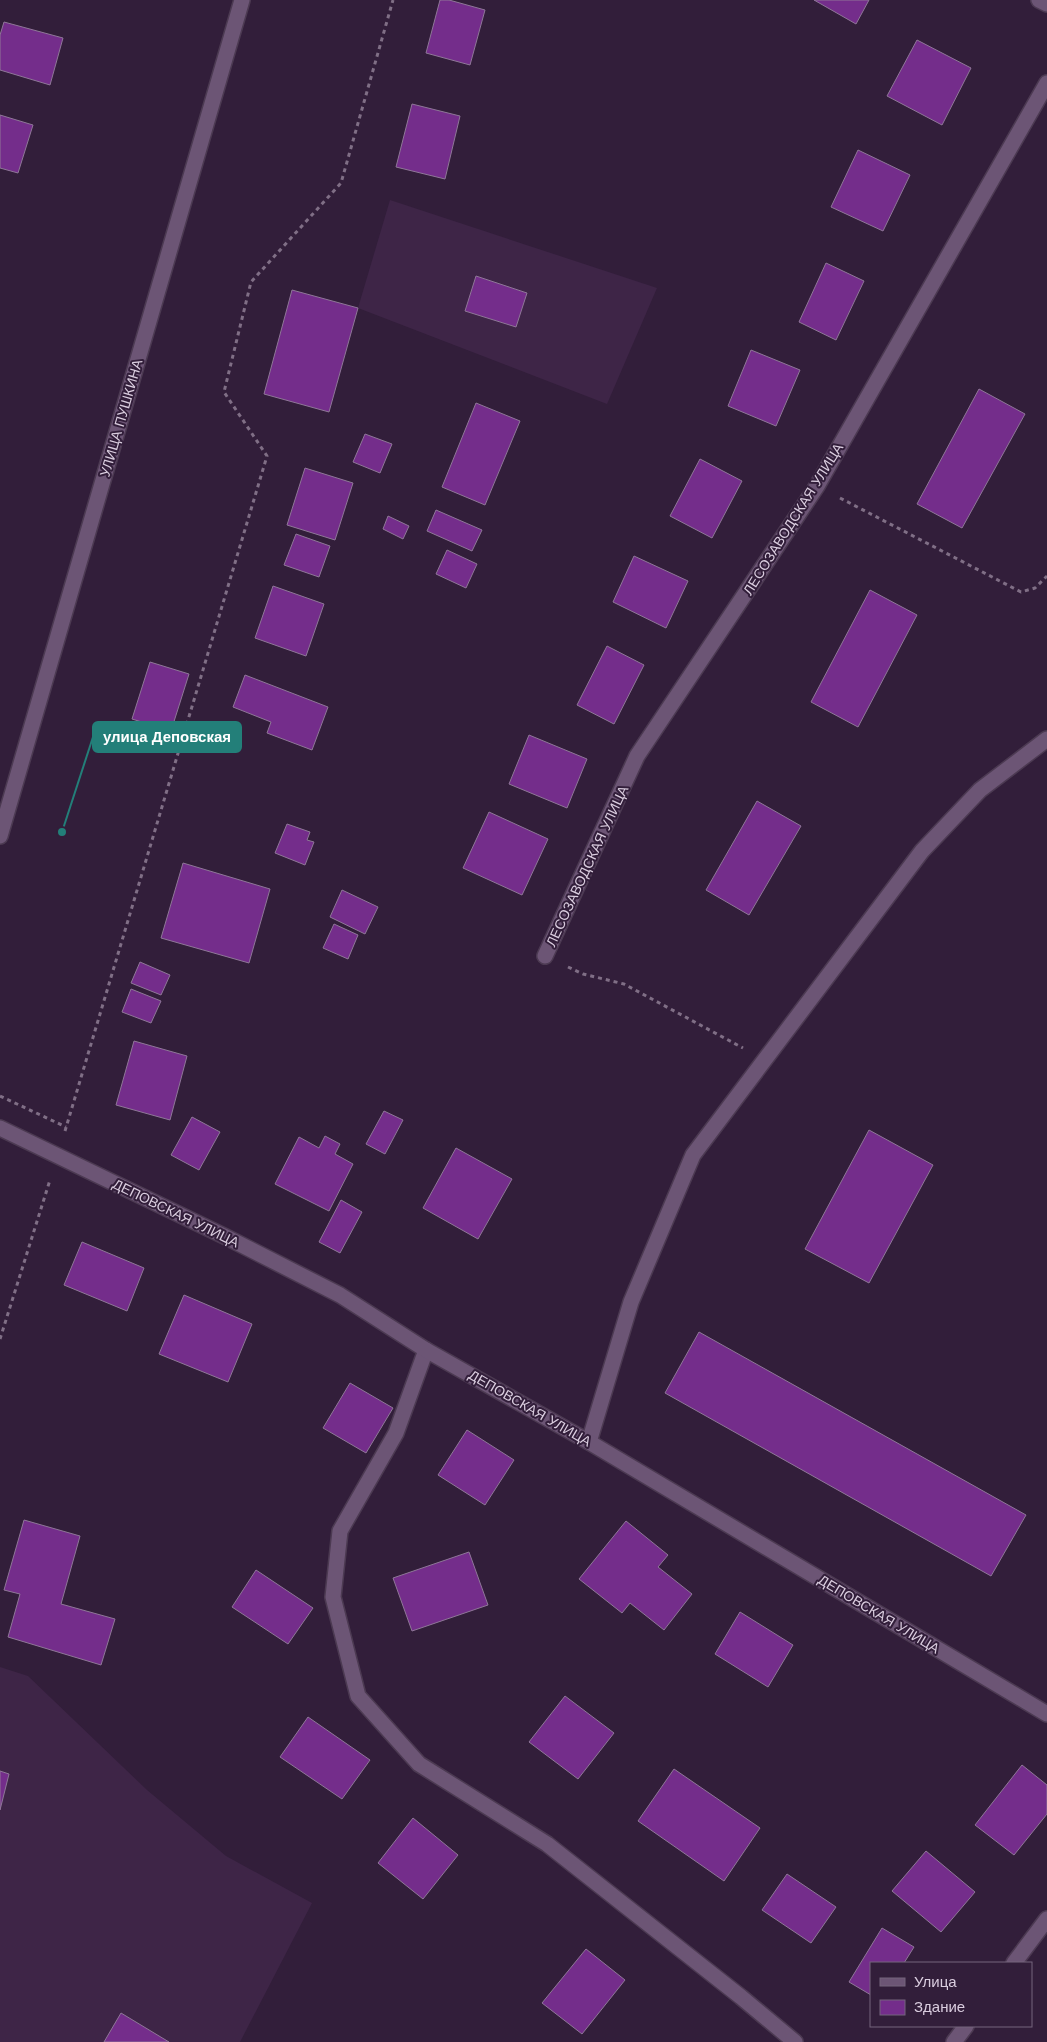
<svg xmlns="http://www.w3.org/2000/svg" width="1047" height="2042" font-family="'Work Sans',sans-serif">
<rect width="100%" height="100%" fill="#321e3a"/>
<g fill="#3e2547">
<polygon points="390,200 657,288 607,404 358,308"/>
<polygon points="0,1667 28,1676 147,1790 226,1856 312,1903 240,2042 0,2042"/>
</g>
<g fill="#742d8b" stroke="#8f7798">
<polygon points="440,0 449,0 485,10 470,65 426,53"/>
<polygon points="814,0 869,0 856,24"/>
<polygon points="4,22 63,38 50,85 0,70 0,35"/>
<polygon points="917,40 971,68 942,125 887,96"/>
<polygon points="412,104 460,116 445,179 396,167"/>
<polygon points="0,115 33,125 18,173 0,168"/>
<polygon points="858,150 910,175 883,231 831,207"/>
<polygon points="826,263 864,281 836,340 799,322"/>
<polygon points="476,276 527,293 516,327 465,311"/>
<polygon points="292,290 358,308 329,412 264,394"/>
<polygon points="751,350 800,370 776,426 728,406"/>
<polygon points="979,389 1025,414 962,528 917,504"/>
<polygon points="476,403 520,421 485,505 442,487"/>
<polygon points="365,434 392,444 380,473 353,462"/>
<polygon points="700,459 742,481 712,538 670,516"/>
<polygon points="305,468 353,483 335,540 287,525"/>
<polygon points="436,510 482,530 472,551 427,531"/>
<polygon points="388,516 409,526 403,539 383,529"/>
<polygon points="296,534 330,546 319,577 284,565"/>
<polygon points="447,550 477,564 466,588 436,574"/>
<polygon points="634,556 688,581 666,628 613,602"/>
<polygon points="273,586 324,604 306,656 255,638"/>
<polygon points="870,590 917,615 858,727 811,702"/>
<polygon points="607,646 644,665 614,724 577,705"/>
<polygon points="150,662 189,674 171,731 132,719"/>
<polygon points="245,675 328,707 312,750 267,733 271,722 233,707"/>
<polygon points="529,735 587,759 567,808 509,784"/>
<polygon points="757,801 801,826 749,915 706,890"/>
<polygon points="489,812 548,839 522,895 463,868"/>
<polygon points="287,824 310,832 307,840 314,842 305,865 275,853"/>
<polygon points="183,863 270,889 249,963 161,938"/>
<polygon points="342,890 378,907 365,934 330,917"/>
<polygon points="334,924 358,935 348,959 323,948"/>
<polygon points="140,962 170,975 161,995 131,983"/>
<polygon points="131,989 161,1001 151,1023 122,1012"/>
<polygon points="134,1041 187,1056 170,1120 116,1105"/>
<polygon points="384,1111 403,1120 385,1154 366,1144"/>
<polygon points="192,1117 220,1132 199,1170 171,1155"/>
<polygon points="869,1130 933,1165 869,1283 805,1249"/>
<polygon points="325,1136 340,1144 335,1154 353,1164 329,1211 275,1184 299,1137 319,1148"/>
<polygon points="456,1148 512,1179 478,1239 423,1208"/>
<polygon points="341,1200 362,1212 340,1253 319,1242"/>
<polygon points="82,1242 144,1268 127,1311 64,1285"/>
<polygon points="184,1295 252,1324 228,1382 159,1354"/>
<polygon points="699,1332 1026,1515 991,1576 665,1393"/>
<polygon points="350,1383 393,1408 366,1453 323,1428"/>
<polygon points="467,1430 514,1460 485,1505 438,1475"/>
<polygon points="24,1520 80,1536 61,1604 115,1619 101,1665 8,1637 20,1594 4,1590"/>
<polygon points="626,1521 668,1555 658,1567 692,1594 664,1630 630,1603 622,1613 579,1579"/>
<polygon points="469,1552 488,1605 412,1631 393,1578"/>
<polygon points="256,1570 313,1608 288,1644 232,1607"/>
<polygon points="740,1612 793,1645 768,1687 715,1654"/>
<polygon points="565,1696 614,1733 578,1779 529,1742"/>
<polygon points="308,1717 370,1760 342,1799 280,1757"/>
<polygon points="1022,1765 1047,1785 1047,1814 1014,1855 975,1825"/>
<polygon points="674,1769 760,1828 724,1881 638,1821"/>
<polygon points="0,1771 9,1774 0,1810"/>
<polygon points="413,1818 458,1855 423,1899 378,1863"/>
<polygon points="926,1851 975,1892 941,1932 892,1891"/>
<polygon points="787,1874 836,1907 811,1943 762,1910"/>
<polygon points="882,1928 914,1947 904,1963 871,1963 871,1995 849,1982"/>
<polygon points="586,1949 625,1980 582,2034 542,2003"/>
<polygon points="121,2013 169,2042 104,2042"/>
</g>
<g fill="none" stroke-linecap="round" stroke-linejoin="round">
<defs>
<g id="service">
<polyline points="545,956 637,756 817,486 1047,83"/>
<polyline points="426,1350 396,1433 340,1531 333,1597 358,1696 419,1764 547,1844 741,1997 795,2042"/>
<polyline points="589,1442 631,1302 693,1155 922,851 980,790 1047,739"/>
</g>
<g id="minor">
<polyline points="1039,0 1047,4"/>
<polyline points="0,1128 224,1236 340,1295 426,1350 589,1442 1047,1714"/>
<polyline points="1014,1963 1047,1919"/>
<polyline points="954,2042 966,2026"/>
</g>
<polyline id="tertiary" points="0,836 242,0"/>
</defs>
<use href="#service" stroke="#4c3a52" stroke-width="18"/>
<use href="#minor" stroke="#4c3a52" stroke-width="18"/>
<use href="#tertiary" stroke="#4c3a52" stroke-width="18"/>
<g stroke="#806f86" stroke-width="3" stroke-dasharray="4 4" stroke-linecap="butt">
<polyline points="840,498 1021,592 1035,588 1047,576"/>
<polyline points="568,967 583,974 624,984 743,1048"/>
<polyline points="0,1096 66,1127"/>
<polyline points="65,1131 267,456 224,392 251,282 341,183 393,0"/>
<polyline points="0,1339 50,1180"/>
</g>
<use href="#service" stroke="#6c5575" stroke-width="15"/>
<use href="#minor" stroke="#6c5575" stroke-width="15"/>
<use href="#tertiary" stroke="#6c5575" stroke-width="15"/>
</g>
<g text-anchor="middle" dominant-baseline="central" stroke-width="4" stroke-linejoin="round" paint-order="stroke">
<g font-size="14" fill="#dacddf" stroke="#321e3a">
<text transform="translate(121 418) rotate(-74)">УЛИЦА ПУШКИНА</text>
<text transform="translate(793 519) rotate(-58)">ЛЕСОЗАВОДСКАЯ УЛИЦА</text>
<text transform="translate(587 866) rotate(-65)">ЛЕСОЗАВОДСКАЯ УЛИЦА</text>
<text transform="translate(176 1213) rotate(26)">ДЕПОВСКАЯ УЛИЦА</text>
<text transform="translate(530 1408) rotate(30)">ДЕПОВСКАЯ УЛИЦА</text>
<text transform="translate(879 1614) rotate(31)">ДЕПОВСКАЯ УЛИЦА</text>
</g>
</g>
<path fill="none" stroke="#237f79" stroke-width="2" d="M62 832L93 737"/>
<circle fill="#237f79" stroke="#321e3a" stroke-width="2" cx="62" cy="832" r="5"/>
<rect fill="#237f79" stroke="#237f79" stroke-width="2" x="93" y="722" width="148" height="30" rx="5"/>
<g font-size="15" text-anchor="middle" font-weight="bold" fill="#fff">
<text x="167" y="742">улица Деповская</text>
</g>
<rect x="870" y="1962" width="162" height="65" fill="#321e3a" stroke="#75647c"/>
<rect x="880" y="1978" width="25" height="8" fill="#6c5575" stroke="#75647c"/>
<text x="914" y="1987" font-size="15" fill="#dacddf">Улица</text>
<rect x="880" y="2000" width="25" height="15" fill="#742d8b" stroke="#75647c"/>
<text x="914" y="2012" font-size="15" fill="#dacddf">Здание</text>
</svg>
